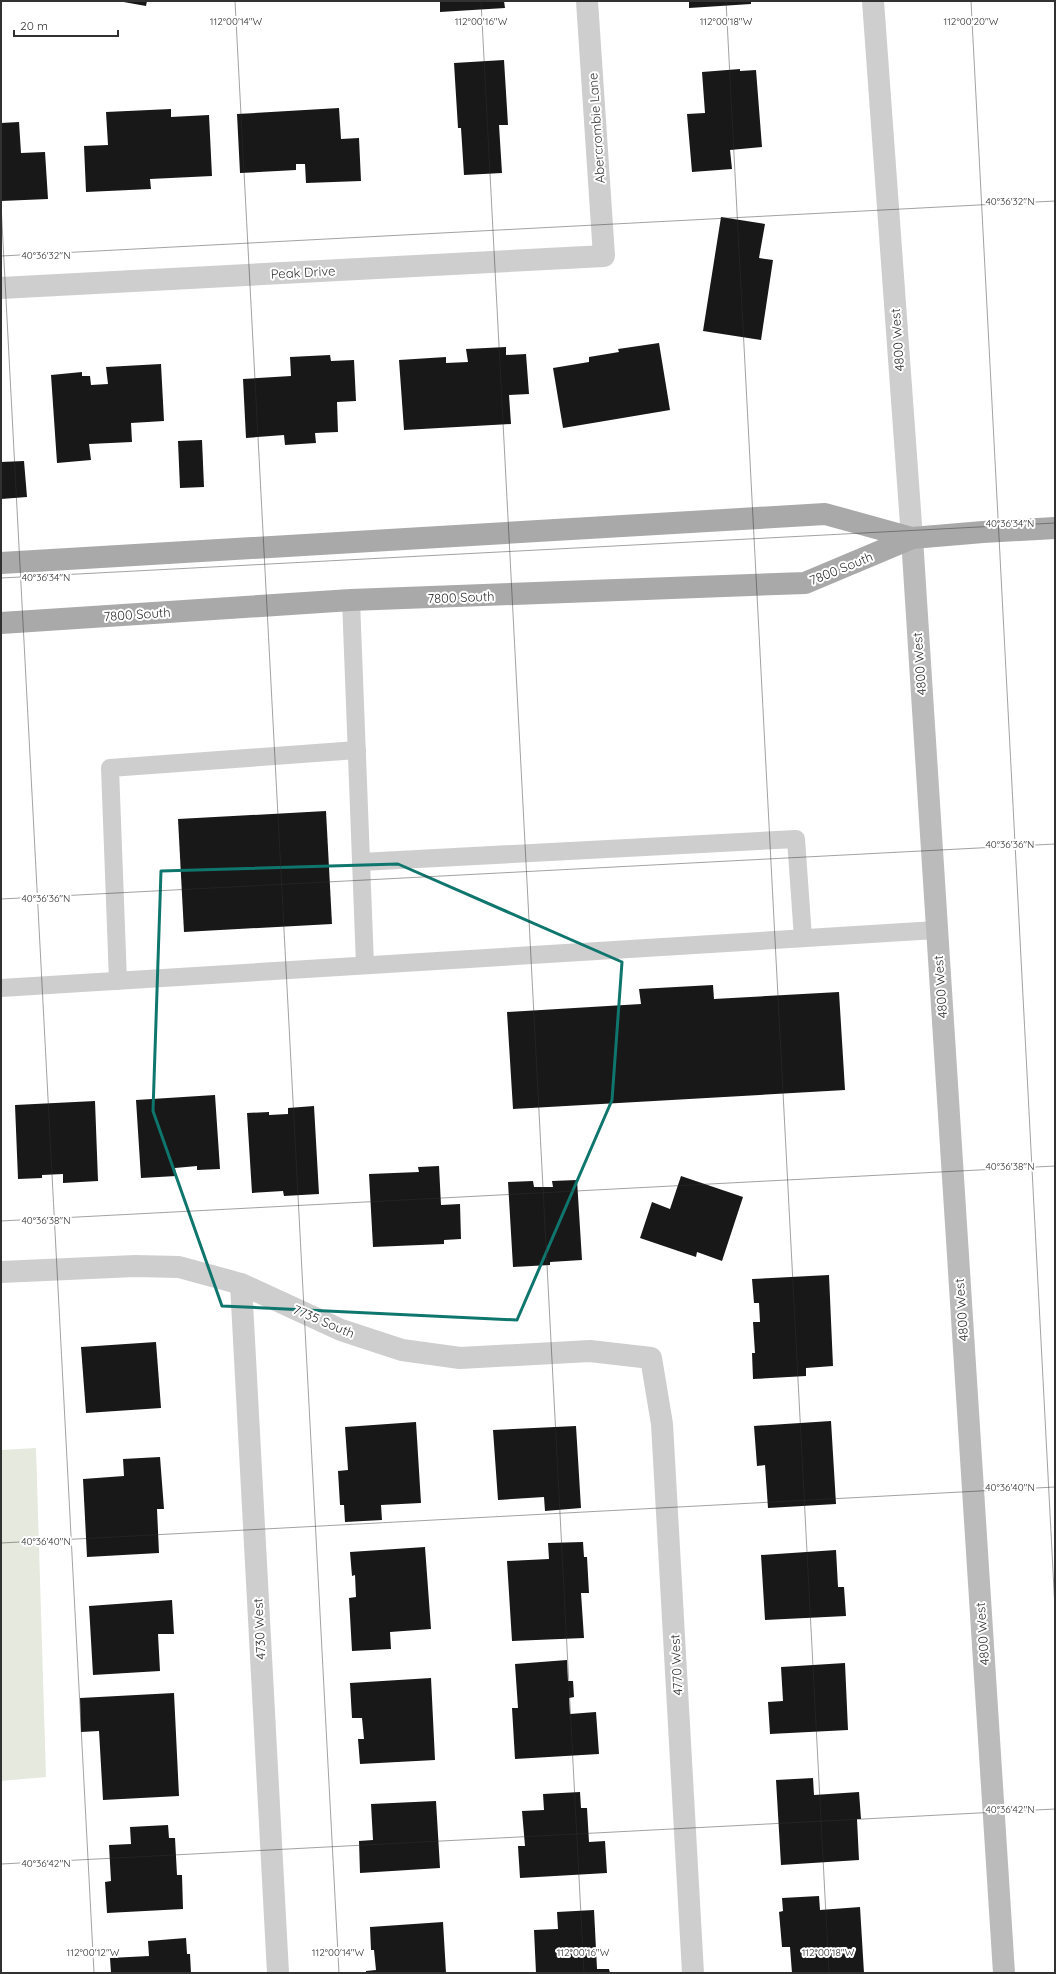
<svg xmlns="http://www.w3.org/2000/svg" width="1056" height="1974" font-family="Quicksand,sans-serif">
<rect width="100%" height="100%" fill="#fff"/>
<polygon fill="#e5e9de" points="36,1448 46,1777 1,1781 1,1450"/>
<g fill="#181818">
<polygon points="118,1 147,1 146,6"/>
<polygon points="440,1 504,1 505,8 440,12"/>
<polygon points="689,1 751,1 751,4 689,8"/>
<polygon points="504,60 508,125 499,125 502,173 464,175 461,128 458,128 454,63"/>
<polygon points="740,69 740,71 756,70 762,147 730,150 732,169 692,172 687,114 705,113 702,72"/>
<polygon points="339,108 341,139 359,138 361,181 306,183 305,164 296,164 296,170 240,173 237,114"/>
<polygon points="171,109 171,117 209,115 212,176 150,179 151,189 86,192 84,146 108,145 106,112"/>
<polygon points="19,122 21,153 45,152 48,199 1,201 1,123"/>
<polygon points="721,217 765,224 759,258 773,260 761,340 703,331"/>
<polygon points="659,343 670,410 563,428 553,368 589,362 589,357 619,352 618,349"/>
<polygon points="506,347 506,355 526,354 529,394 509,395 511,424 404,430 399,360 446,357 446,363 468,362 466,349"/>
<polygon points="330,355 331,361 354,360 356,401 337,402 338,432 315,433 316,443 285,445 284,435 246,438 243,379 291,376 290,357"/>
<polygon points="161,364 164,421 131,423 132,442 89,444 91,460 57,463 51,375 82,372 82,376 90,376 91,385 108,384 106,367"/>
<polygon points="202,440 204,487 180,488 178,441"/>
<polygon points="24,461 27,497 1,499 1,462"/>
<polygon points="326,811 332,924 184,932 178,819"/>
<polygon points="713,985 714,999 839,992 845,1090 513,1109 507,1012 641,1004 639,989"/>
<polygon points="215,1095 220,1169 197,1170 197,1166 175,1168 176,1176 141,1178 136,1100"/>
<polygon points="95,1101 98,1181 63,1183 63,1174 42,1175 42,1178 18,1179 15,1105"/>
<polygon points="314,1106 319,1194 284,1196 283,1191 252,1193 247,1113 269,1112 269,1115 288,1114 288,1108"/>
<polygon points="439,1166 441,1205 460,1204 461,1239 444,1240 444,1244 373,1247 369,1174 419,1172 418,1167"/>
<polygon points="681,1176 743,1197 722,1261 697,1252 696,1257 640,1238 652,1202 670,1209"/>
<polygon points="577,1180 582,1260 550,1262 550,1265 513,1267 508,1182 533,1181 534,1187 553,1187 552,1181"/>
<polygon points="829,1275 833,1366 806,1368 806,1376 753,1379 752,1353 755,1353 753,1322 760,1322 759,1303 754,1303 752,1279"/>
<polygon points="156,1342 161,1408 86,1413 81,1347"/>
<polygon points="831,1421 836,1504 768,1508 765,1465 757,1466 754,1426"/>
<polygon points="416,1422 421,1503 381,1505 382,1520 345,1522 344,1505 340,1505 338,1471 348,1470 345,1427"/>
<polygon points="576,1426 581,1508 545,1511 544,1497 498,1500 493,1430"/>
<polygon points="160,1457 164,1509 157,1509 159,1553 87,1557 83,1479 124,1476 123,1459"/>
<polygon points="583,1542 584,1557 587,1557 589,1593 581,1593 584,1638 512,1641 507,1561 549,1559 548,1543"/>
<polygon points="425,1547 431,1629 390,1632 391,1649 352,1651 349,1598 356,1597 355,1575 352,1576 350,1552"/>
<polygon points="836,1550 838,1587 844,1587 846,1616 765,1620 761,1555"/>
<polygon points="172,1600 174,1634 158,1634 160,1671 93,1675 89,1606"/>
<polygon points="567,1660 568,1681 573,1681 574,1697 569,1698 570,1714 596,1712 599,1754 515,1759 512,1708 518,1708 515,1664"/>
<polygon points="845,1663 848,1730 770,1734 768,1702 783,1701 781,1667"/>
<polygon points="431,1678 435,1760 360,1764 358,1739 364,1739 362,1718 352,1718 350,1683"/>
<polygon points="174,1693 179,1796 103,1800 99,1731 81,1732 80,1698"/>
<polygon points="813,1778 814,1795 859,1792 861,1819 857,1819 859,1860 781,1865 776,1780"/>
<polygon points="580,1792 581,1808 587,1808 589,1842 605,1841 607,1873 520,1878 518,1846 525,1846 522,1811 544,1810 543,1794"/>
<polygon points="436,1801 440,1868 360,1873 359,1841 373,1840 371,1804"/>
<polygon points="168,1825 169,1838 175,1838 177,1875 182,1875 183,1909 107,1913 105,1882 111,1881 109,1845 131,1844 130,1827"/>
<polygon points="819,1896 820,1910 860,1907 864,1973 792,1973 790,1947 782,1947 779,1912 783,1911 782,1898"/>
<polygon points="594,1910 597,1969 609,1969 610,1973 536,1973 534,1930 558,1929 557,1912"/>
<polygon points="443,1922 446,1973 366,1973 366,1971 376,1970 374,1950 371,1950 370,1927"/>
<polygon points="186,1938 187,1954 190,1954 191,1973 111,1973 110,1958 149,1956 148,1941"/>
</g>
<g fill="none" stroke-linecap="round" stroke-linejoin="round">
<g stroke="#cecece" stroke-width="18">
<polyline points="351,600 365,965"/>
<polyline points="361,862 796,839 803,938"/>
<polyline points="118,981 110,768 357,750"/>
<polyline points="1,988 936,930"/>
</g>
<g stroke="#cecece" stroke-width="22">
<polyline points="1,288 604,256 587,1"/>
<polyline points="1,1272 135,1266 179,1267 241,1284 341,1330 402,1350 460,1358 590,1351 651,1358 662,1424 693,1973"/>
<polyline points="241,1284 278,1973"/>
</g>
<polyline stroke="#cecece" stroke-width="22" points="873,1 912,538"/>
<polyline stroke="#bbb" stroke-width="22" points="912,538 1004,1973"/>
<g stroke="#a9a9a9" stroke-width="22">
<polyline points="1,563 825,514 912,538"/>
<polyline points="1,623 351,600 805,583 912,538 983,532 1055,528"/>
</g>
</g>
<path fill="none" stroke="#0f766e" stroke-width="3" stroke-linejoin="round" d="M398,864L622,962L612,1100L517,1320L222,1306L153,1111L161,871Z"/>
<path fill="none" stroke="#313131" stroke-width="1" stroke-opacity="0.45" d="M235,1L339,1973M481,1L584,1973M726,1L829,1973M971,1L1055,1609M1,204L94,1973M1,256L1055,201M1,578L1055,523M1,899L1055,844M1,1221L1055,1166M1,1543L1055,1487M1,1864L1055,1809"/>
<g text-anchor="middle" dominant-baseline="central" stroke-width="4" stroke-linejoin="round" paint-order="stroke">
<g font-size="13" fill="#313131" stroke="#fff">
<text transform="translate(596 128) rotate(-94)">Abercrombie Lane</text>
<text transform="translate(303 272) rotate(-3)">Peak Drive</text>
<text transform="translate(897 340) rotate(-94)">4800 West</text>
<text transform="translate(841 568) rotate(-22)">7800 South</text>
<text transform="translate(461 597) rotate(-2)">7800 South</text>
<text transform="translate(137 614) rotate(-4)">7800 South</text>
<text transform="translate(919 664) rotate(-94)">4800 West</text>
<text transform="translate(940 987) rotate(-94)">4800 West</text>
<text transform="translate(961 1310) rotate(-94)">4800 West</text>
<text transform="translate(324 1321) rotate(23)">7735 South</text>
<text transform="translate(259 1629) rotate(-93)">4730 West</text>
<text transform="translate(982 1634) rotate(-94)">4800 West</text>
<text transform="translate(676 1665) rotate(-93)">4770 West</text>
</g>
</g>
<g font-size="10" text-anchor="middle" fill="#313131" stroke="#fff" stroke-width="4" stroke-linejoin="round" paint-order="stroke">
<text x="971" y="25">112°00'20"W</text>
<text x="236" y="25">112°00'14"W</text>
<text x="481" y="25">112°00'16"W</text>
<text x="726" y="25">112°00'18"W</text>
<text x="1010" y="205">40°36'32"N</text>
<text x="46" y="259">40°36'32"N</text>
<text x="1010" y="527">40°36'34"N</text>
<text x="46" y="581">40°36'34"N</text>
<text x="1010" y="848">40°36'36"N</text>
<text x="46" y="902">40°36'36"N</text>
<text x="1010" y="1170">40°36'38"N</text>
<text x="46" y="1224">40°36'38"N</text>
<text x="1010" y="1491">40°36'40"N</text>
<text x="46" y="1545">40°36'40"N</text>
<text x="1010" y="1813">40°36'42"N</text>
<text x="46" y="1867">40°36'42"N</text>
<text x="93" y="1956">112°00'12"W</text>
<text x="338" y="1956">112°00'14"W</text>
<text x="583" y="1956">112°00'16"W</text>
<text x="828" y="1956">112°00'18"W</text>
</g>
<rect width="1056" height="1974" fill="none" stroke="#313131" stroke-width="4"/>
<path d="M14 30v6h104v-6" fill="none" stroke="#313131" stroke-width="2"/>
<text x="20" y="30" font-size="12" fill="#313131" stroke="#ffffff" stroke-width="3" paint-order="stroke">20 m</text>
</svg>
